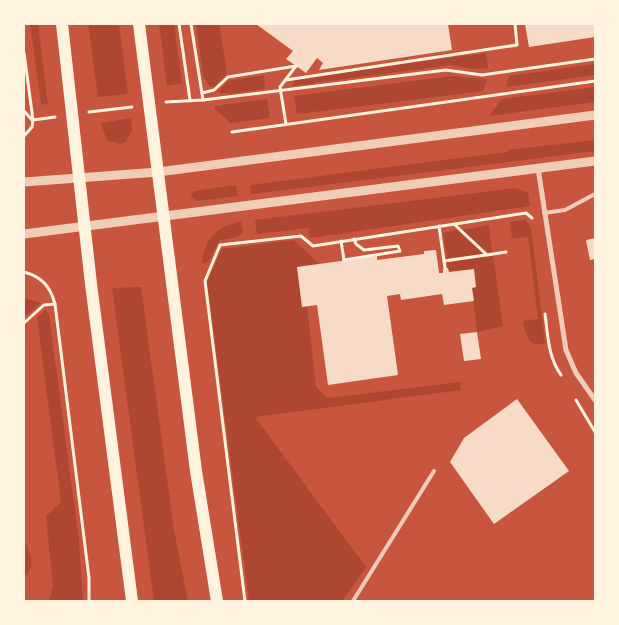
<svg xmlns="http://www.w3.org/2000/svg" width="619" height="625" font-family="'DejaVu Sans',sans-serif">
<rect width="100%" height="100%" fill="#c8553d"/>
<g fill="#ae4732">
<polygon points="30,24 38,24 48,104 45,105 41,103"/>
<polygon points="88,24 119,24 128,94 98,97"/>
<polygon points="159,24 174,24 182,83 167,86"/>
<polygon points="196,24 219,24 227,73 214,87 210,87 203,76"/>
<polygon points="486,53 488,68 474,69 450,65 292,86 295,78"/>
<polygon points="595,64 595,75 506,87 509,76"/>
<polygon points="264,75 265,89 230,94 217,92 228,81"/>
<polygon points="452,76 487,79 483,91 297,114 294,96"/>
<polygon points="595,87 595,102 489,116 502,99"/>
<polygon points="267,99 270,118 231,123 215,109 215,106"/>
<polygon points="131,118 132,131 126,142 120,144 107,141 101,123"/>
<polygon points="595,140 595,151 251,194 250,185 507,152 507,150"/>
<polygon points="236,185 238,196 197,201 191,197 192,192 195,191"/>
<polygon points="516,188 528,193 530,206 310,238 308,228 257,234 255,220"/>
<path d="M525,220L531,227L545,343C529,349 525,334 523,321L538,319L528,237L512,239L510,222Z"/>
<path d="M241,222L243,232L238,237L220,240L208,262L202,264C204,240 217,225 241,222Z"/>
<polygon points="489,225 492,252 487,252 462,230"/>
<polygon points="457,230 482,252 482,254 447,258 443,233"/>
<polygon points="294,240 319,264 297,267 302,307 307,307 316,387 328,398 460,382 461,390 255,417 366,567 342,601 249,601 207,281 222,249"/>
<polygon points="493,255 503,326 477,332 472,288 476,287 474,269 449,272 447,263"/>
<polygon points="141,287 174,530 188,601 154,601 112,288"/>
<polygon points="24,298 41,303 24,317"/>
<polygon points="46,309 49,315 79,541 83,601 49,601 53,586 46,516 61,502 37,318"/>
<path d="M24,541C31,553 36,567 24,577Z"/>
</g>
<g fill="#f7dbc8">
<polygon points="256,24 448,24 452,50 319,70 323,63 317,58 306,73 286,59 293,51"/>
<polygon points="525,24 595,24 595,37 529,47"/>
<polygon points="595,238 595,259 590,260 586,240"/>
<polygon points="436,250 439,273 443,273 443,269 448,268 449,272 474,269 476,287 472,288 474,301 444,305 442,294 401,300 400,294 387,296 398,375 328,385 317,305 302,307 297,267 377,256 377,260 424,254 424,251"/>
<polygon points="477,332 481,359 464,361 460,334"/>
<polygon points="517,399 569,471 494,524 450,462 464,438"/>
</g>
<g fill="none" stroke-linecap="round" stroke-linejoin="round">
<g stroke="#fff3e0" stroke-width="3">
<polyline points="179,24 190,100"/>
<polyline points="191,24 203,100 446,70 482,75 595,59"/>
<polyline points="24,53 33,120"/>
<polyline points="286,80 517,45 515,24"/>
<polyline points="202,93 214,90 228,77 296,66"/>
<polyline points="166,102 203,100"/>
<polyline points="24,111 32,120"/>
<polyline points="89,112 132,107"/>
<polyline points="286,124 280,87 296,66"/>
<polyline points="232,132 595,81"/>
<polyline points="24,136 32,127 33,120 55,117"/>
<polyline points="454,224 487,255 506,252"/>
<polyline points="439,226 445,268"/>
<polyline points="341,241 344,260"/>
<polyline points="344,260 400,251 398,246 364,250 356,244 354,239"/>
<polyline points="444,261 486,255"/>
<path d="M24,272C42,277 50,286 55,304L89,578V601"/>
<path d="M545,314C548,336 548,357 561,375"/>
<polyline points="24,323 44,305 55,304"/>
<polyline points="576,400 595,432"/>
<polyline points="245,601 205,281 220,245 301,236 313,246 526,213 532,218"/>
</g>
<g stroke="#f1ccb7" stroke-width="4">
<polyline points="544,213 565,210 595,194"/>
<polyline points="353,601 434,471"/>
</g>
<polyline stroke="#f1ccb7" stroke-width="5" points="538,168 566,350 576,373 595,400"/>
<g stroke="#f1ccb7" stroke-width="9">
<polyline points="24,182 158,172 595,115"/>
<polyline points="24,234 595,161"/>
</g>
<g stroke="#fff3e0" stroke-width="12">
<polyline points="62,24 91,284 132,601"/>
<polyline points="139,24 196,471 217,601"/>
</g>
</g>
<rect width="619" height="625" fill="none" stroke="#fff3e0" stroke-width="50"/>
</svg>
